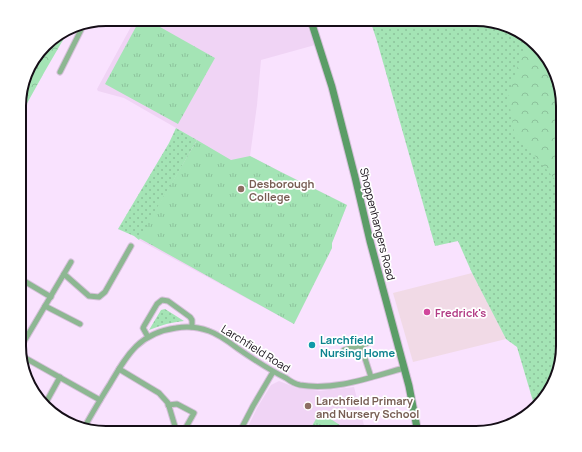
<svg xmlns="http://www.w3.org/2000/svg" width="582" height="452" font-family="Manrope,sans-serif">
<defs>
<pattern id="grass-dots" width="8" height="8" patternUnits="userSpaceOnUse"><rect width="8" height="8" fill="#a4e4b5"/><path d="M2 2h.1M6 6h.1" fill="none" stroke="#8cc29b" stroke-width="1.8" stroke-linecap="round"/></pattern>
<pattern id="forest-crowns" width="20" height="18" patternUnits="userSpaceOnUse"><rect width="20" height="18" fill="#a4e4b5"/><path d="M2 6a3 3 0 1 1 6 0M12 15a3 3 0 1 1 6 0" fill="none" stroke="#8cc29b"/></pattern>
<pattern id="park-tufts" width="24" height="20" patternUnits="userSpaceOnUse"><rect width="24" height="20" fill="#a4e4b5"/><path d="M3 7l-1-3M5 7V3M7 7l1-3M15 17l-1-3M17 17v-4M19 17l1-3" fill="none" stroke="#8cc29b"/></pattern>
</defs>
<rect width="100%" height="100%" fill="#f9e2fe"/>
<polygon fill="#f1dae6" points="472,273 506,339 413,362 393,293"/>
<g fill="#f0d4f5">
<polygon points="305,21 315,45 261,60 257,105 250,156 281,172 347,205 332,243 332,248 294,324 139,240 197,140 124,98 98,91 97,89 133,23"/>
<polygon points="279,381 297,388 320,391 354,387 366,433 245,433 257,408 271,385"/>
</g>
<g fill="url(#grass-dots)">
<polygon points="481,19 534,41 556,72 563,106 563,352 541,404 535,408 517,347 506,339 472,273 458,241 435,246 377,41 370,20"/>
<polygon points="176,128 197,140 139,240 134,236 118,229 169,143"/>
<path d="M165,309L184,321C172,322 161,325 149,330L161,310Z"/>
</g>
<g fill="url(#forest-crowns)">
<polygon points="70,28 45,71 20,116 20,94 31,63 49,40"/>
<polygon points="527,38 534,41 556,73 563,106 563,189 514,131 508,96"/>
</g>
<g fill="url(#park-tufts)">
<polygon points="138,23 153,23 215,58 178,124 105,84"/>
<polygon points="197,140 231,160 250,156 281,172 347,205 332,243 332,248 294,324 139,238"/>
<polygon points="320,412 352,433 308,433"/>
</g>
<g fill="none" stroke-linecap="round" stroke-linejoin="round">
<defs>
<g id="street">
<polyline points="60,72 84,24"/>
<polyline points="64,274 89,296 99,297 105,292 131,246"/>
<polyline points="19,278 51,297"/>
<polyline points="45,306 80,324"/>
<polyline points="148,337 143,328 144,326 157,304 162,300 168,301 190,317 192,320 192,327"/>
<polyline points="361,346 371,377"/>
<polyline points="19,350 71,262"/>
<polyline points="344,350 368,343"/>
<polyline points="20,355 100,400"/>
<polyline points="119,369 159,393 168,403 177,433"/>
<polyline points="168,405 177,404 194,413 185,429 178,433"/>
<polyline points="44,406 60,377"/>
<path d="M85,426C93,412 101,398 110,384C127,355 139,333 176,328C187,326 198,327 209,331C218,334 229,342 237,348C253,359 269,370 286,378C290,381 295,384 300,385C335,391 371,377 404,368"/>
<polyline points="239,433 253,406 273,372"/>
</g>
<polyline id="secondary" points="311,21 332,87 355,177 370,241 409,386 418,433"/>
</defs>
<use href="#street" stroke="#d5c0d9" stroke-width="7"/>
<use href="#secondary" stroke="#d5c0d9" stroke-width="9"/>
<use href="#street" stroke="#8db792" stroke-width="5"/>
<use href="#secondary" stroke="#5b9d67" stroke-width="7"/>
</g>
<g fill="#8d6e63" stroke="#fff" stroke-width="1.5">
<circle cx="241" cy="189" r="4"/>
<circle cx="308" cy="406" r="4"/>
</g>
<circle fill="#d1479c" stroke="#fff" stroke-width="1.5" cx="427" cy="312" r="4"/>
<circle fill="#0f9aa8" stroke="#fff" stroke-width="1.5" cx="312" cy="345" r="4"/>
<g text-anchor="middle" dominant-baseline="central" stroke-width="3.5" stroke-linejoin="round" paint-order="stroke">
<g font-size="11" font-weight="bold" fill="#785e54" stroke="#fff" text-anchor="start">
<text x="249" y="183">Desborough<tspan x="249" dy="13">College</tspan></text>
<text x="316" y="400">Larchfield Primary<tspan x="316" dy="13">and Nursery School</tspan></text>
</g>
<g font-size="11" fill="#150e17" stroke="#fff">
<text transform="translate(378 224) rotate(76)">Shoppenhangers Road</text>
<text transform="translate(256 348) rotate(32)">Larchfield Road</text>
</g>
<g font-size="11" font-weight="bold" fill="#b23c85" stroke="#fff" text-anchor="start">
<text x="435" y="312">Fredrick's</text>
</g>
<g font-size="11" font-weight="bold" fill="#0d838f" stroke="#fff" text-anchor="start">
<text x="320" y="339">Larchfield<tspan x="320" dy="13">Nursing Home</tspan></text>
</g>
</g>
<path d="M0 0H582V452H0ZM106 26H476A80 80 0 0 1 556 106V346A80 80 0 0 1 476 426H106A80 80 0 0 1 26 346V106A80 80 0 0 1 106 26Z" fill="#fff" fill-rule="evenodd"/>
<path fill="none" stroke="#150e17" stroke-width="2" d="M106 26H476A80 80 0 0 1 556 106V346A80 80 0 0 1 476 426H106A80 80 0 0 1 26 346V106A80 80 0 0 1 106 26Z"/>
</svg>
